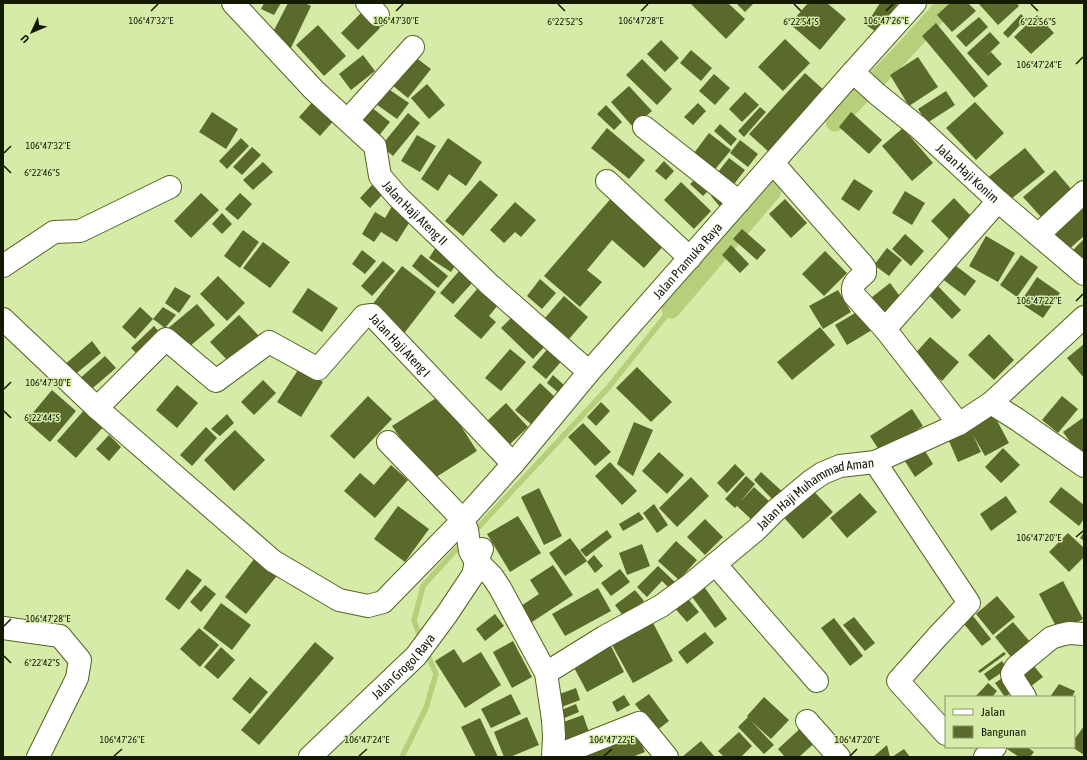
<svg xmlns="http://www.w3.org/2000/svg" width="1087" height="760" font-family="'Asap Condensed',sans-serif">
<rect width="100%" height="100%" fill="#d6eba8"/>
<g fill="none" stroke-linecap="round" stroke-linejoin="round">
<g stroke="#b7cf7b" stroke-width="5.5">
<polyline points="474,532 511,492 608,388 671,309"/>
<polyline points="421,639 414,621 423,586 463,542"/>
<polyline points="402,757 426,708 436,674 426,651"/>
</g>
<g stroke="#b7cf7b" stroke-width="19">
<polyline points="835,122 901,54 947,3"/>
<polyline points="671,309 772,191"/>
</g>
</g>
<g fill="#5a6a2b">
<polygon points="264,3 281,3 274,15 261,9"/>
<polygon points="288,3 305,3 311,6 290,50 269,40"/>
<polygon points="690,3 728,3 745,19 726,39"/>
<polygon points="736,3 754,3 745,12"/>
<polygon points="808,3 827,3 846,19 820,50 790,24"/>
<polygon points="880,3 898,3 878,33 866,25"/>
<polygon points="950,3 968,3 976,11 952,32 937,15"/>
<polygon points="978,3 1017,3 1019,6 998,25"/>
<polygon points="363,11 380,28 358,50 341,33"/>
<polygon points="1021,14 1026,19 1008,38 1003,33"/>
<polygon points="1037,15 1054,33 1031,54 1014,37"/>
<polygon points="979,17 988,27 966,47 956,36"/>
<polygon points="936,23 988,86 974,98 922,36"/>
<polygon points="318,25 346,56 324,76 296,45"/>
<polygon points="990,32 1000,43 985,57 991,52 1002,64 988,76 967,53"/>
<polygon points="785,39 810,63 783,91 758,67"/>
<polygon points="661,40 679,58 665,72 647,54"/>
<polygon points="691,50 712,68 701,81 680,63"/>
<polygon points="363,55 375,71 351,90 339,74"/>
<polygon points="415,57 431,69 408,98 392,85"/>
<polygon points="918,57 938,87 909,106 890,75"/>
<polygon points="642,59 672,89 657,105 626,75"/>
<polygon points="805,73 826,92 770,153 749,134"/>
<polygon points="714,74 730,88 715,105 699,91"/>
<polygon points="427,84 445,105 429,119 411,98"/>
<polygon points="384,86 409,103 397,119 373,102"/>
<polygon points="629,86 652,111 633,127 611,102"/>
<polygon points="946,91 955,105 927,123 918,109"/>
<polygon points="745,92 759,105 742,122 729,109"/>
<polygon points="316,98 337,117 320,136 299,117"/>
<polygon points="975,102 1004,133 976,160 946,128"/>
<polygon points="366,103 390,122 377,138 353,119"/>
<polygon points="698,103 706,111 693,125 684,117"/>
<polygon points="606,105 622,122 614,130 597,114"/>
<polygon points="760,107 766,112 744,137 738,131"/>
<polygon points="212,112 238,129 226,149 199,132"/>
<polygon points="851,112 882,140 869,154 839,127"/>
<polygon points="408,113 420,123 393,156 381,146"/>
<polygon points="720,124 737,139 731,146 714,131"/>
<polygon points="607,128 645,160 629,179 591,148"/>
<polygon points="903,128 933,163 912,181 882,146"/>
<polygon points="709,133 731,150 712,173 691,157"/>
<polygon points="417,135 436,146 420,172 401,161"/>
<polygon points="241,138 249,146 227,169 219,161"/>
<polygon points="448,138 482,162 466,186 449,174 438,191 421,179"/>
<polygon points="740,140 758,154 748,167 730,153"/>
<polygon points="252,147 261,155 242,175 233,167"/>
<polygon points="1025,148 1045,172 1006,203 986,179"/>
<polygon points="729,158 745,170 731,188 715,176"/>
<polygon points="664,161 674,171 666,180 655,171"/>
<polygon points="263,162 273,172 253,190 243,180"/>
<polygon points="1055,170 1072,190 1041,217 1023,197"/>
<polygon points="700,175 712,187 703,196 690,184"/>
<polygon points="854,179 873,191 859,211 841,199"/>
<polygon points="480,180 498,195 463,236 445,221"/>
<polygon points="681,182 711,211 694,229 664,200"/>
<polygon points="372,185 382,195 370,208 360,198"/>
<polygon points="720,190 728,201 720,207 711,196"/>
<polygon points="905,191 925,203 912,225 892,213"/>
<polygon points="201,193 219,210 191,238 174,221"/>
<polygon points="240,193 252,204 238,220 225,209"/>
<polygon points="613,196 666,243 644,268 612,240 587,270 602,282 580,307 544,276"/>
<polygon points="954,198 971,216 949,239 931,221"/>
<polygon points="785,199 807,223 791,238 769,214"/>
<polygon points="515,202 536,220 521,237 515,232 504,243 490,230"/>
<polygon points="394,203 414,215 397,242 381,232 374,242 362,234 375,212 385,218"/>
<polygon points="1084,205 1084,236 1067,251 1048,230"/>
<polygon points="222,213 232,224 222,234 212,224"/>
<polygon points="742,229 766,250 757,260 733,239"/>
<polygon points="243,230 259,242 240,268 224,256"/>
<polygon points="905,234 924,251 911,266 892,249"/>
<polygon points="986,236 1015,253 998,282 969,266"/>
<polygon points="1084,239 1084,269 1069,254"/>
<polygon points="263,242 290,262 270,288 243,268"/>
<polygon points="731,245 749,264 740,273 722,255"/>
<polygon points="436,247 458,261 451,272 429,258"/>
<polygon points="887,248 902,260 889,276 874,265"/>
<polygon points="362,250 376,261 365,274 352,264"/>
<polygon points="825,251 847,273 824,296 802,274"/>
<polygon points="421,254 448,276 438,288 412,266"/>
<polygon points="1021,255 1038,267 1017,297 1000,285"/>
<polygon points="383,261 395,271 372,296 361,286"/>
<polygon points="952,263 976,281 965,296 941,278"/>
<polygon points="402,266 436,292 402,336 369,309"/>
<polygon points="460,270 473,282 453,304 440,293"/>
<polygon points="218,276 245,303 227,321 200,294"/>
<polygon points="1037,277 1060,293 1043,318 1020,303"/>
<polygon points="540,279 556,293 542,309 527,296"/>
<polygon points="933,281 961,310 952,319 924,290"/>
<polygon points="890,283 902,299 879,317 867,301"/>
<polygon points="175,287 191,296 179,313 165,303"/>
<polygon points="308,288 338,308 322,332 292,312"/>
<polygon points="478,288 498,305 489,316 496,322 481,339 454,316"/>
<polygon points="838,290 851,312 823,329 809,306"/>
<polygon points="564,296 588,317 569,339 545,318"/>
<polygon points="197,304 215,325 184,351 166,330"/>
<polygon points="140,307 153,319 135,339 122,327"/>
<polygon points="163,307 176,315 165,328 153,319"/>
<polygon points="860,310 872,330 847,345 835,325"/>
<polygon points="515,314 546,345 533,359 501,328"/>
<polygon points="239,315 260,337 231,364 210,342"/>
<polygon points="154,326 161,334 138,355 131,348"/>
<polygon points="820,327 835,345 792,380 777,362"/>
<polygon points="989,334 1014,360 994,380 968,355"/>
<polygon points="930,337 959,362 942,381 913,356"/>
<polygon points="92,341 101,353 72,377 63,366"/>
<polygon points="1084,344 1084,378 1067,358"/>
<polygon points="551,345 565,357 546,379 532,367"/>
<polygon points="510,349 526,362 501,391 485,378"/>
<polygon points="105,356 116,368 87,393 77,381"/>
<polygon points="300,367 323,382 301,417 277,402"/>
<polygon points="637,367 672,402 651,422 616,388"/>
<polygon points="553,375 565,386 559,393 547,383"/>
<polygon points="263,380 276,393 254,415 241,402"/>
<polygon points="540,383 556,398 532,425 515,410"/>
<polygon points="177,385 198,403 177,428 156,410"/>
<polygon points="52,390 76,411 50,442 26,421"/>
<polygon points="441,395 477,451 430,481 392,426"/>
<polygon points="368,396 392,419 354,459 330,436"/>
<polygon points="1062,396 1078,409 1058,433 1042,420"/>
<polygon points="601,402 610,411 596,426 587,417"/>
<polygon points="506,403 528,427 507,447 485,423"/>
<polygon points="85,409 104,426 76,458 57,441"/>
<polygon points="912,409 923,426 881,453 870,436"/>
<polygon points="227,414 234,423 220,436 211,429"/>
<polygon points="994,415 1009,443 985,456 973,435 981,452 958,462 946,434 970,429"/>
<polygon points="1084,417 1084,461 1063,432"/>
<polygon points="634,422 653,430 633,476 617,464"/>
<polygon points="583,423 611,452 595,466 568,437"/>
<polygon points="206,427 217,438 192,466 180,455"/>
<polygon points="235,430 265,460 234,491 204,460"/>
<polygon points="109,435 121,447 109,461 96,449"/>
<polygon points="922,446 933,464 915,477 903,458"/>
<polygon points="1003,448 1020,465 1001,483 985,467"/>
<polygon points="659,452 684,475 667,494 642,471"/>
<polygon points="610,462 637,491 622,505 595,476"/>
<polygon points="735,464 745,474 727,493 717,483"/>
<polygon points="391,465 408,480 375,518 344,491 360,473 374,485"/>
<polygon points="761,472 785,494 774,501 754,480"/>
<polygon points="746,476 755,484 740,502 754,487 771,503 754,522 737,506 735,508 725,499"/>
<polygon points="691,477 709,496 677,527 659,508"/>
<polygon points="810,487 833,512 803,539 780,513"/>
<polygon points="1061,487 1084,505 1084,519 1079,526 1049,502"/>
<polygon points="539,488 562,536 544,545 521,497"/>
<polygon points="860,493 877,512 847,538 830,518"/>
<polygon points="1006,496 1017,512 991,531 980,514"/>
<polygon points="654,504 668,525 657,533 643,513"/>
<polygon points="398,506 429,529 405,562 374,539"/>
<polygon points="639,512 644,519 623,531 619,524"/>
<polygon points="518,516 541,553 510,572 487,534"/>
<polygon points="705,519 723,537 705,555 687,537"/>
<polygon points="607,530 612,537 586,557 580,550"/>
<polygon points="1084,532 1084,541 1080,538"/>
<polygon points="1068,533 1084,548 1084,557 1069,572 1049,552"/>
<polygon points="570,538 587,561 565,576 549,553"/>
<polygon points="676,541 697,560 679,580 658,561"/>
<polygon points="642,544 650,566 627,575 619,553"/>
<polygon points="258,554 280,572 246,614 225,597"/>
<polygon points="594,555 603,566 595,573 587,562"/>
<polygon points="553,565 573,595 529,624 518,608 539,594 530,580"/>
<polygon points="658,566 676,583 670,589 662,581 647,597 637,587"/>
<polygon points="187,569 202,580 179,610 165,599"/>
<polygon points="620,569 630,582 611,596 601,583"/>
<polygon points="700,581 727,619 715,628 687,590"/>
<polygon points="1063,581 1083,619 1059,632 1039,594"/>
<polygon points="205,585 216,594 201,612 190,602"/>
<polygon points="598,588 611,611 565,636 552,614"/>
<polygon points="635,590 644,601 624,617 615,605"/>
<polygon points="683,593 699,612 687,622 671,604"/>
<polygon points="997,596 1015,617 993,635 976,614"/>
<polygon points="221,603 251,625 232,650 203,628"/>
<polygon points="969,611 991,639 982,646 960,619"/>
<polygon points="495,614 504,626 485,641 476,629"/>
<polygon points="854,617 875,643 865,651 843,625"/>
<polygon points="834,618 863,656 850,666 821,628"/>
<polygon points="652,621 673,661 633,683 611,643"/>
<polygon points="1013,622 1031,643 1012,658 995,637"/>
<polygon points="199,628 219,645 200,667 180,649"/>
<polygon points="705,632 714,643 687,664 678,652"/>
<polygon points="513,641 532,677 512,688 493,652"/>
<polygon points="315,642 334,658 259,745 241,730"/>
<polygon points="609,642 624,672 587,692 571,662"/>
<polygon points="221,647 235,660 218,679 204,667"/>
<polygon points="454,649 463,663 481,652 501,685 465,708 435,661"/>
<polygon points="1004,652 1006,654 980,673 978,671"/>
<polygon points="1029,660 1043,677 1026,690 1014,674"/>
<polygon points="1002,661 1007,669 989,681 984,674"/>
<polygon points="1005,676 1015,690 1005,697 995,683"/>
<polygon points="250,677 268,692 250,714 232,699"/>
<polygon points="988,683 997,691 992,697 975,697"/>
<polygon points="1059,684 1075,691 1072,697 1050,697"/>
<polygon points="576,688 580,700 559,708 554,696"/>
<polygon points="511,694 521,714 491,728 481,709"/>
<polygon points="649,694 669,721 656,731 635,704"/>
<polygon points="624,695 630,705 617,712 612,702"/>
<polygon points="764,697 789,720 771,739 751,721 774,745 764,754 738,727 748,717 747,716"/>
<polygon points="576,704 579,712 562,719 559,711"/>
<polygon points="583,715 589,732 564,741 558,724"/>
<polygon points="527,717 539,745 510,757 504,757 494,732"/>
<polygon points="480,718 498,757 476,757 461,727"/>
<polygon points="805,724 819,739 799,757 785,757 778,749"/>
<polygon points="1084,726 1084,755 1072,747 1074,747 1074,740"/>
<polygon points="739,732 752,746 741,757 724,757 718,751"/>
<polygon points="637,733 645,752 632,757 579,757"/>
<polygon points="701,741 714,756 712,757 682,757"/>
<polygon points="887,745 890,757 873,757"/>
<polygon points="1004,747 1027,747 1034,752 1030,757 1019,757"/>
<polygon points="904,749 910,757 892,757"/>
</g>
<g fill="none" stroke-linecap="round" stroke-linejoin="round">
<defs>
<g id="minor">
<path id="s1" d="M233,3L314,90L375,146L380,176L398,197L489,284L589,372"/>
<polyline points="367,3 378,15"/>
<path id="s2" d="M853,72L877,94L918,127L998,201L1084,274"/>
<polyline points="348,120 413,47"/>
<polyline points="644,127 739,202"/>
<path d="M773,163L862,264L865,268V273C857,281 850,284 854,295L885,329L959,424"/>
<polyline points="607,181 690,258"/>
<polyline points="1038,235 1084,192"/>
<polyline points="3,266 54,232 80,231 170,187"/>
<path id="s3" d="M3,319L97,408L273,561L339,600L368,606L383,602L463,520L513,464L589,372L853,72L915,3"/>
<polyline points="885,329 998,201"/>
<polyline points="991,403 1018,420 1084,466"/>
<path id="s4" d="M97,408L166,339L216,381L269,342L318,369L364,316L372,315L513,464"/>
<polyline points="388,442 463,520 467,530 470,551 476,562 482,566 492,576 500,588 546,673 553,720 554,736 553,757"/>
<polyline points="875,462 969,603 937,637 898,681 946,734"/>
<polyline points="715,564 817,681"/>
<polyline points="3,628 60,636 80,660 77,678 38,757"/>
<path id="s5" d="M546,673L604,637L661,606L690,585L756,530L775,511L811,481L823,473L840,466L875,462L959,424L991,403L1084,317"/>
<polyline points="1025,697 1013,678 1012,674 1016,667 1051,638 1060,635 1069,633 1084,634"/>
<polyline points="807,721 839,757"/>
<path id="s6" d="M310,757L416,656L447,614L473,575L476,562L482,549"/>
<polyline points="553,757 639,723 667,757"/>
<polyline points="985,757 995,747"/>
</g>
</defs>
<use href="#minor" stroke="#536323" stroke-width="24"/>
<use href="#minor" stroke="#fff" stroke-width="22"/>
</g>
<path fill="none" stroke="#131a02" stroke-width="1.5" d="M558,4L565,11M794,4L801,11M1031,4L1038,11M151,11L158,4M396,11L403,4M641,11L648,4M886,11L893,4M1076,64L1083,57M4,153L11,146M4,166L11,173M1076,301L1083,294M4,389L11,382M4,411L11,418M1076,537L1083,531M4,626L11,619M4,656L11,663M114,756L122,749M359,756L367,749M604,756L612,749M850,756L857,749"/>
<g text-anchor="middle" dominant-baseline="central" stroke-width="3" stroke-linejoin="round" paint-order="stroke">
<g font-size="13" fill="#131a02" stroke="#d6eba8">
<text stroke="none"><textPath href="#s2" startOffset="153">Jalan Haji Konim</textPath></text>
<text stroke="none"><textPath href="#s1" startOffset="283">Jalan Haji Ateng II</textPath></text>
<text stroke="none"><textPath href="#s3" startOffset="942">Jalan Pramuka Raya</textPath></text>
<text stroke="none"><textPath href="#s4" startOffset="404">Jalan Haji Ateng I</textPath></text>
<text stroke="none"><textPath href="#s5" startOffset="327">Jalan Haji Muhammad Aman</textPath></text>
<text stroke="none"><textPath href="#s6" startOffset="130">Jalan Grogol Raya</textPath></text>
</g>
</g>
<g font-size="10" text-anchor="middle" fill="#131a02" stroke="#d6eba8" stroke-width="3" stroke-linejoin="round" paint-order="stroke">
<text x="151" y="24">106°47'32"E</text>
<text x="396" y="24">106°47'30"E</text>
<text x="641" y="24">106°47'28"E</text>
<text x="886" y="24">106°47'26"E</text>
<text x="1038" y="25">6°22'56"S</text>
<text x="565" y="25">6°22'52"S</text>
<text x="801" y="25">6°22'54"S</text>
<text x="1039" y="68">106°47'24"E</text>
<text x="48" y="149">106°47'32"E</text>
<text x="42" y="176">6°22'46"S</text>
<text x="1039" y="304">106°47'22"E</text>
<text x="48" y="386">106°47'30"E</text>
<text x="42" y="421">6°22'44"S</text>
<text x="1039" y="541">106°47'20"E</text>
<text x="48" y="622">106°47'28"E</text>
<text x="42" y="666">6°22'42"S</text>
<text x="122" y="743">106°47'26"E</text>
<text x="367" y="743">106°47'24"E</text>
<text x="612" y="743">106°47'22"E</text>
<text x="857" y="743">106°47'20"E</text>
</g>
<rect width="1087" height="760" fill="none" stroke="#131a02" stroke-width="8"/>
<rect x="945" y="696" width="130" height="52" fill="#d6eba8" stroke="#889766"/>
<rect x="953" y="709" width="20" height="6" fill="#ffffff" stroke="#889766"/>
<text x="981" y="716" font-size="12" fill="#131a02">Jalan</text>
<rect x="953" y="726" width="20" height="12" fill="#5a6a2b" stroke="#889766"/>
<text x="981" y="736" font-size="12" fill="#131a02">Bangunan</text>
<g transform="translate(32 32) rotate(226)" stroke="#d6eba8" stroke-width="3" paint-order="stroke">
<path d="M0-3L7 15L0 10L-7 15Z" fill="#131a02"/>
<text y="-6" font-size="11" font-weight="bold" text-anchor="middle" fill="#131a02">U</text>
</g>
</svg>
